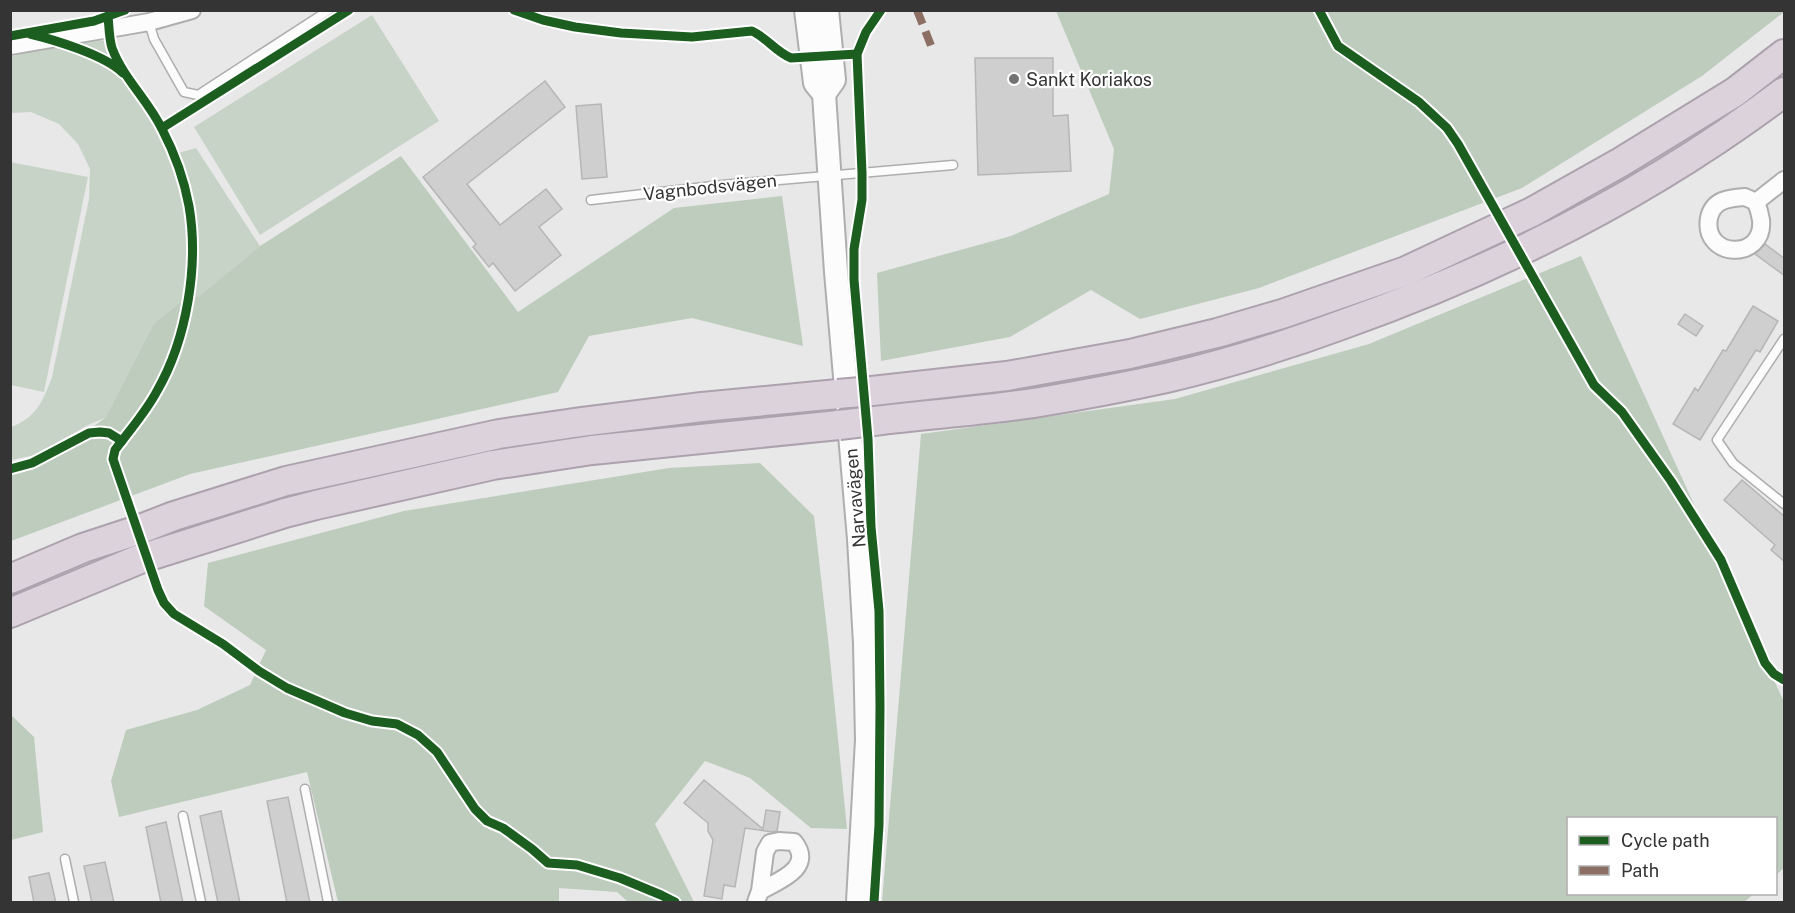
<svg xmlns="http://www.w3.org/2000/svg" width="1795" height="913" font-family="'Public Sans',sans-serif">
<rect width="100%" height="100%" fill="#e8e8e9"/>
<g fill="#c8d3c7">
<polygon points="372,15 439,121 260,235 194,127"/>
<path d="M106,40L113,60L171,155L196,148L260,246L200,297L179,303L154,323L105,418L90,424L35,455L11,460V427C36,418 43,401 52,377L89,199L90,169L78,144L59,124L31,112L11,113L10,57L30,51Z"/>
<polygon points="10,162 88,177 44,392 11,385"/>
</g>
<g fill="#bdccbc">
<polygon points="1056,11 1784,10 1784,12 1702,76 1522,188 1259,288 1140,319 1091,290 1010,337 881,361 877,273 1011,236 1109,194 1114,149"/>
<polygon points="401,156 518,312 674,208 782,196 803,346 692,318 589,336 558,392 190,474 11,541 11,473 38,467 105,418 154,323 179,303 200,296 260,246"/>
<polygon points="1581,256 1784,702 1784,868 1776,875 1776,818 1568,818 1568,894 1754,894 1744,902 882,902 921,434 1175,399 1369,344"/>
<polygon points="760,463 814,516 828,639 847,829 811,828 750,778 705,761 655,824 694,902 628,902 617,892 559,888 559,902 338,902 307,772 119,817 111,781 126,730 197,710 250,685 266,650 204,606 208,563 404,511 669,468"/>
<polygon points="11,715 34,737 43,832 11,840"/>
</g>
<g fill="#cfcfd0" stroke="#b6b6b7" stroke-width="1.5">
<polygon points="975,58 1053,58 1053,116 1068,115 1071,171 978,175"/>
<polygon points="545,81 565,107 467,184 500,225 546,189 562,209 539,227 561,255 515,291 493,263 489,267 473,247 476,244 423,177"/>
<polygon points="601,104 607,177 582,179 576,106"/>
<polygon points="1765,244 1785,259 1785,276 1755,254"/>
<polygon points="1753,306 1778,321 1760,352 1756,350 1700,440 1673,424 1695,388 1698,391 1723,350 1726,351"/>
<polygon points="1685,314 1703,326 1696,336 1678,324"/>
<polygon points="1742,480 1785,517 1785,562 1771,550 1775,545 1724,500"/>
<polygon points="704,780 763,829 766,810 780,812 777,831 772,832 745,828 735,887 724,885 722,899 704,896 713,840 708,831 708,823 684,803"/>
<polygon points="288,797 310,903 287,903 267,801"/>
<polygon points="221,811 240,903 218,903 200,816"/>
<polygon points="166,822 183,903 161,903 146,827"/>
<polygon points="105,862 114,903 92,903 84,866"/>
<polygon points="49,873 56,903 34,903 29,877"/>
</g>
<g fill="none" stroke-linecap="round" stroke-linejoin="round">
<defs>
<g id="service">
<polyline points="149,22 154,39 184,92 198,95 329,10"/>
<polyline points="591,200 722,185 953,165"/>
<polyline points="1784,339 1717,440 1733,463 1784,504"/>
<polyline points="305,789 328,902"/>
<polyline points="183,816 201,902"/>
<polyline points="65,859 74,902"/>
</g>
<g id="minor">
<polyline points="10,46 149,22 192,10"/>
<path d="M1745,197L1756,202C1758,207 1760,214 1761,220C1765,261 1702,259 1709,218C1713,199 1730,198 1745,197Z"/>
<polyline points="1756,202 1784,180"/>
<path d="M756,902L760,891L765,852L770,843L779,841L794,842C815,868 778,881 760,891"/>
</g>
<g id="secondary">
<polyline points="806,10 815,83 824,94 836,272 859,539 865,643 867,740 858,902"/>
<polyline points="824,94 834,80 827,10"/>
</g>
<g id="motorway">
<polyline points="872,391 1007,376 1130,354 1217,333 1282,314 1406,271 1532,212 1621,162 1735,92 1784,54"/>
<path d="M874,421C929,414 985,411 1040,402C1082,395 1125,387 1166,378C1226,364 1284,346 1341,325C1499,269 1650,193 1784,92"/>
<polyline points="10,579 83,548 138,530 174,516 286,481 499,434 581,422 702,407 838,394"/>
<polyline points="10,613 140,559 285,513 316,505 493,465 592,450 839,425"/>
</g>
</defs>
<use href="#service" stroke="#aeaeaf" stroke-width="11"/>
<use href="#minor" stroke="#aeaeaf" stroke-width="20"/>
<use href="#secondary" stroke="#aeaeaf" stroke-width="26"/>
<use href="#motorway" stroke="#aca2ad" stroke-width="32"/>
<use href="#service" stroke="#fcfcfc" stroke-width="8"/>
<use href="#minor" stroke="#fcfcfc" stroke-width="16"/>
<use href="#secondary" stroke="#fcfcfc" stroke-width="22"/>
<use href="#motorway" stroke="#dbd2dc" stroke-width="28"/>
<defs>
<g id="motorway-bridge">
<polyline points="838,394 872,391"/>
<polyline points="839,425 874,421"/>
</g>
</defs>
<use href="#motorway-bridge" stroke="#aca2ad" stroke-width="32" stroke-linecap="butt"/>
<use href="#motorway-bridge" stroke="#dbd2dc" stroke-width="28"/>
<polyline stroke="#8d6e63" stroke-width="8" stroke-dasharray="15 8" stroke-linecap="butt" points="917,10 932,48"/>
<defs>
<g id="cycleway">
<path d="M514,10L543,20L575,27L621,33L692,37L752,31C767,38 776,52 791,58L857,54"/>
<polyline points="1319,10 1338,46 1419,102 1447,128 1458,144 1594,385 1622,412 1671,481 1721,560 1765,663 1774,674 1784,680"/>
<path d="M108,16C109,26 109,38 112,48C123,78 148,100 162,129C174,152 184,179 189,206C199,265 187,339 157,391C146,412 129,431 115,450L113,459L158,590L164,603L174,614L223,644L259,671L287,688L345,713L372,721L397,724L418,735L437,752L475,809L487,821L503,828L532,849L548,863L577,865L620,878L661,895L675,902"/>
<path d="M30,34C55,40 105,55 123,73"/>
<polyline points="10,36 94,21 125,10"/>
<polyline points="162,128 349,10"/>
<polyline points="10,469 32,463 89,433 100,432 109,433 122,441"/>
<polyline points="874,902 879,825 880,706 879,611 871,527 868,439 854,280 854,249 862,200 862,173 857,54 866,32 881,10"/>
</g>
</defs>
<use href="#cycleway" stroke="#fff" stroke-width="13"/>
<use href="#cycleway" stroke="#1b5e20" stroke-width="9"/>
</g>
<circle fill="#737374" stroke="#fff" stroke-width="2" cx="1014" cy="79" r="6"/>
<g text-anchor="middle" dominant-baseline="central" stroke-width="4.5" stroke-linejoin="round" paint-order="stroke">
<g font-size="18" fill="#343435" stroke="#fff" text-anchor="start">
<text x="1026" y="79">Sankt Koriakos</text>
</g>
<g font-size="18" fill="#343435" stroke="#fff">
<text transform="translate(710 187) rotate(-6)">Vagnbodsvägen</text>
<text transform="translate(855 498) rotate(-95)">Narvavägen</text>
</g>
</g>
<rect width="1795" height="913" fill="none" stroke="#343435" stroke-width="24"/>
<rect x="1567" y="817" width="210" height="78" fill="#ffffff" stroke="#aeaeae" stroke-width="1.5"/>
<rect x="1579" y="836" width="30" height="9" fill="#1b5e20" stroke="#aeaeae" stroke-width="1.5"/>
<text x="1621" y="847" font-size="18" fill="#343435">Cycle path</text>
<rect x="1579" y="866" width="30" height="9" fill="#8d6e63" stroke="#aeaeae" stroke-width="1.5"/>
<text x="1621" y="877" font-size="18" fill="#343435">Path</text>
</svg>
